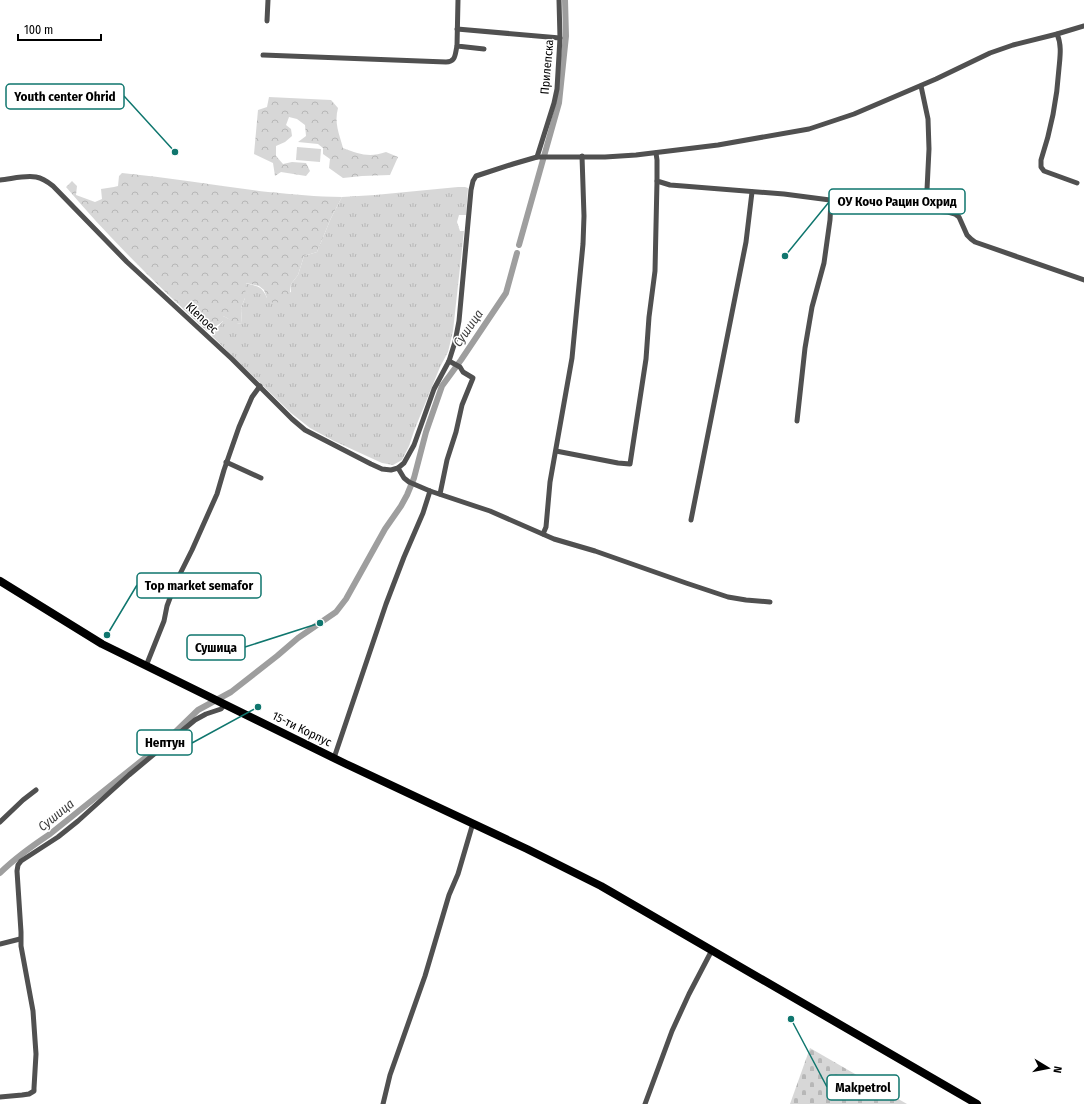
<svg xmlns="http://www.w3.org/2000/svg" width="1084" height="1104" font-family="'Fira Sans Condensed',sans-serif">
<defs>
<pattern id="grass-tufts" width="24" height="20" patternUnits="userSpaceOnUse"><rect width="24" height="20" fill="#d7d7d7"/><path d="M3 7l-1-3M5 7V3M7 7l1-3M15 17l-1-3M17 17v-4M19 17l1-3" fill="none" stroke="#b7b7b7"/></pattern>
<pattern id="forest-crowns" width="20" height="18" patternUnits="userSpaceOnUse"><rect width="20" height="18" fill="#d7d7d7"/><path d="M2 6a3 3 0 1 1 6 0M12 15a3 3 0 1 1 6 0" fill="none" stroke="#b7b7b7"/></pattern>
<pattern id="cemetery-stones" width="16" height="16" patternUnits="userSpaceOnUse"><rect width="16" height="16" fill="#d7d7d7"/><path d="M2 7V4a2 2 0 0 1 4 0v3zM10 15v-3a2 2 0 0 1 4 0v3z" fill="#b7b7b7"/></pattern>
</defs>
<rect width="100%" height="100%" fill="#fff"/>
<path fill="url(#grass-tufts)" d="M458,187H465L468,188L466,215H459L457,222L460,231H464L453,331L448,352L440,367L414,431L409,446L402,460L393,465L382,463L334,441L310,428L291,413L212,336C216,331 218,326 223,321V316C231,319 232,323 242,324L241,308L245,298V283C257,286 262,286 267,298L291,292V284L298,275L304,256L317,252L331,218L342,197L375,195Z"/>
<g fill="url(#forest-crowns)">
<path d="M269,97L331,100L338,108C334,123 339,133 343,148C359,154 369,158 386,152L398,157L390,175L362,176L343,178L329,168L330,159L323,154V148L318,144L298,142L306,136L305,125L297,119L289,117L286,125L291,129L292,136L285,142L276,146V156L283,164L292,162L306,163L310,171L306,176L281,172L275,176L273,163L254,154L258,110L267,107Z"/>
<path d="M122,173C171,178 220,186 268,192C293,194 316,197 342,197L331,218L317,252L304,256L298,275L291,284L289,301L273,303L267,298L264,290L259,286L246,283L245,298L241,308L242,324L234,323L227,318L223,316V321C218,326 213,327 207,331C158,286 109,238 66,187L72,181L77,186L76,195L95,202L102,199L101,189L114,187L118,186L119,176Z"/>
</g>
<polygon fill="url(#cemetery-stones)" points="810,1048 907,1104 790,1104"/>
<polygon fill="#d7d7d7" points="297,147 321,149 320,162 296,160"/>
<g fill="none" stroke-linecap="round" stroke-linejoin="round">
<g stroke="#9e9e9e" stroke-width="6">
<polyline points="519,245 559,103 566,36 565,0"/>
<path d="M0,873C15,858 32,846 50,834L165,742L198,710L231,692L277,656L298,638L336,612L346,599L385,529L401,506L407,495L414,478L426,432L442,386L461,360L506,293L517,253"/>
</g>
<g stroke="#505050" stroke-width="5">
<polyline points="458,0 457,46 484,49"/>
<polyline points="267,21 268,0"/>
<polyline points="457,29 560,38"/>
<path d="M1057,34C1062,45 1060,57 1059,68C1057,100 1051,130 1041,160V167L1044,171L1077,183"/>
<path d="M263,55L446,62C456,62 455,54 457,46"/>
<polyline points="921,86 928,119 929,149 926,210"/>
<polyline points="656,153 657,160 657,181 670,185 683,186 784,194 830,200 877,203 903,209 948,212 955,214 959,217 967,235 971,239 975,242 1084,280"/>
<polyline points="537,157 554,103 557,89 560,38 559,0"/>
<path d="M0,180C11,179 25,175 36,177C42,178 48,182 53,186L127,262L232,359L292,419L305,430L371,464L382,469L391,470L398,468L404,463L414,445L434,389L449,361L455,342L459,321L471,190L473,181L476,176L513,164L537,157H605L636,155L718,145L809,129L854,114L936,79L990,53L1013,45L1057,34L1084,26"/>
<polyline points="797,421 805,348 812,307 824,263 830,220 831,200"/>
<polyline points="556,451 618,463 630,464 646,359 649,317 655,271 657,181"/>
<polyline points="226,462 261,478"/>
<polyline points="398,468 404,478 409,482 430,491 490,511 554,539 595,551 686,583 728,597 746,600 770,602"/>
<polyline points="440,494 447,460 456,432 462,405 473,378 463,372 460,367 449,361"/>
<polyline points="691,520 746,242 752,192"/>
<polyline points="543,534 546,527 550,482 572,358 583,244 584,216 582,156"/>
<polyline points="146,666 164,621 167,606 176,582 192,550 217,494 224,470 239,427 252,397 260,386"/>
<polyline points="334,758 386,604 404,557 423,513 430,491"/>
<polyline points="0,822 23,800 36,790"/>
<polyline points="0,944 20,939"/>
<polyline points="0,1097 22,1095 29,1094 34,1091 34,1088 36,1054 33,1011 21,946 21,932 17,871 18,865 21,861 58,837 78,821 129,775 195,720 206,714 221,709 225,704"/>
<polyline points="383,1104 390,1075 425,976 449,895 458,874 473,823"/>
<polyline points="645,1104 672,1031 689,994 712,950"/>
</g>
<polyline stroke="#000" stroke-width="8" points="0,581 102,644 346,764 527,849 601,886 977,1104"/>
</g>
<g text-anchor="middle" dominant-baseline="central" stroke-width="3" stroke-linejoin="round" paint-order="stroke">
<g font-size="12" fill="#000" stroke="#fff">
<text transform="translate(547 67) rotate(-85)">Прилепска</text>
<text transform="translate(202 318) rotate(43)">Klenoec</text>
<text transform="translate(302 729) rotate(26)">15-ти Корпус</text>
</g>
<g font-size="13" font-style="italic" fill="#3f3f3f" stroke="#fff">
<text transform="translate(468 328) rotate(-55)">Сушица</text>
<text transform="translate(56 815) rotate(-39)">Сушица</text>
</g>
</g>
<path fill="none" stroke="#0f766e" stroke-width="1.5" d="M175 152L124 96M785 256L829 202M107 635L137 585M320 623L245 647M258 707L192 743M791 1019L827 1087"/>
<g fill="#0f766e" stroke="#fff" stroke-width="1.5">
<circle cx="175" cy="152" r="4"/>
<circle cx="785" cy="256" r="4"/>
<circle cx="107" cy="635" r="4"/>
<circle cx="320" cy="623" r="4"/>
<circle cx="258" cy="707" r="4"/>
<circle cx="791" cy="1019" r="4"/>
</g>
<g fill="#fff" stroke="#0f766e" stroke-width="1.5">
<rect x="6" y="84" width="118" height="25" rx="4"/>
<rect x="829" y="189" width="136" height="25" rx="4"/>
<rect x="137" y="573" width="124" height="25" rx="4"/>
<rect x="187" y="635" width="58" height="25" rx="4"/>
<rect x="137" y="730" width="55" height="25" rx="4"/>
<rect x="827" y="1075" width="72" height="25" rx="4"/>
</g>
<g font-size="13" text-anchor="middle" font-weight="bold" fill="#000">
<text x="65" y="101">Youth center Ohrid</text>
<text x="897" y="206">ОУ Кочо Рацин Охрид</text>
<text x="199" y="590">Top market semafor</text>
<text x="216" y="652">Сушица</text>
<text x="165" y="747">Нептун</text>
<text x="863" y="1092">Makpetrol</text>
</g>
<g transform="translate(1048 1068) rotate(100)" stroke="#ffffff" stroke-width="3" paint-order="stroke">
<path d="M0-3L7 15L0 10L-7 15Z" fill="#000000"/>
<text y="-6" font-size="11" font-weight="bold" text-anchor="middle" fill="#000000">N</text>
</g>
<path d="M18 34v6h83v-6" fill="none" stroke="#000000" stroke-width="2"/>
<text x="24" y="34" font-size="12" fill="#000000" stroke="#ffffff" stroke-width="3" paint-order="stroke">100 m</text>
</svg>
